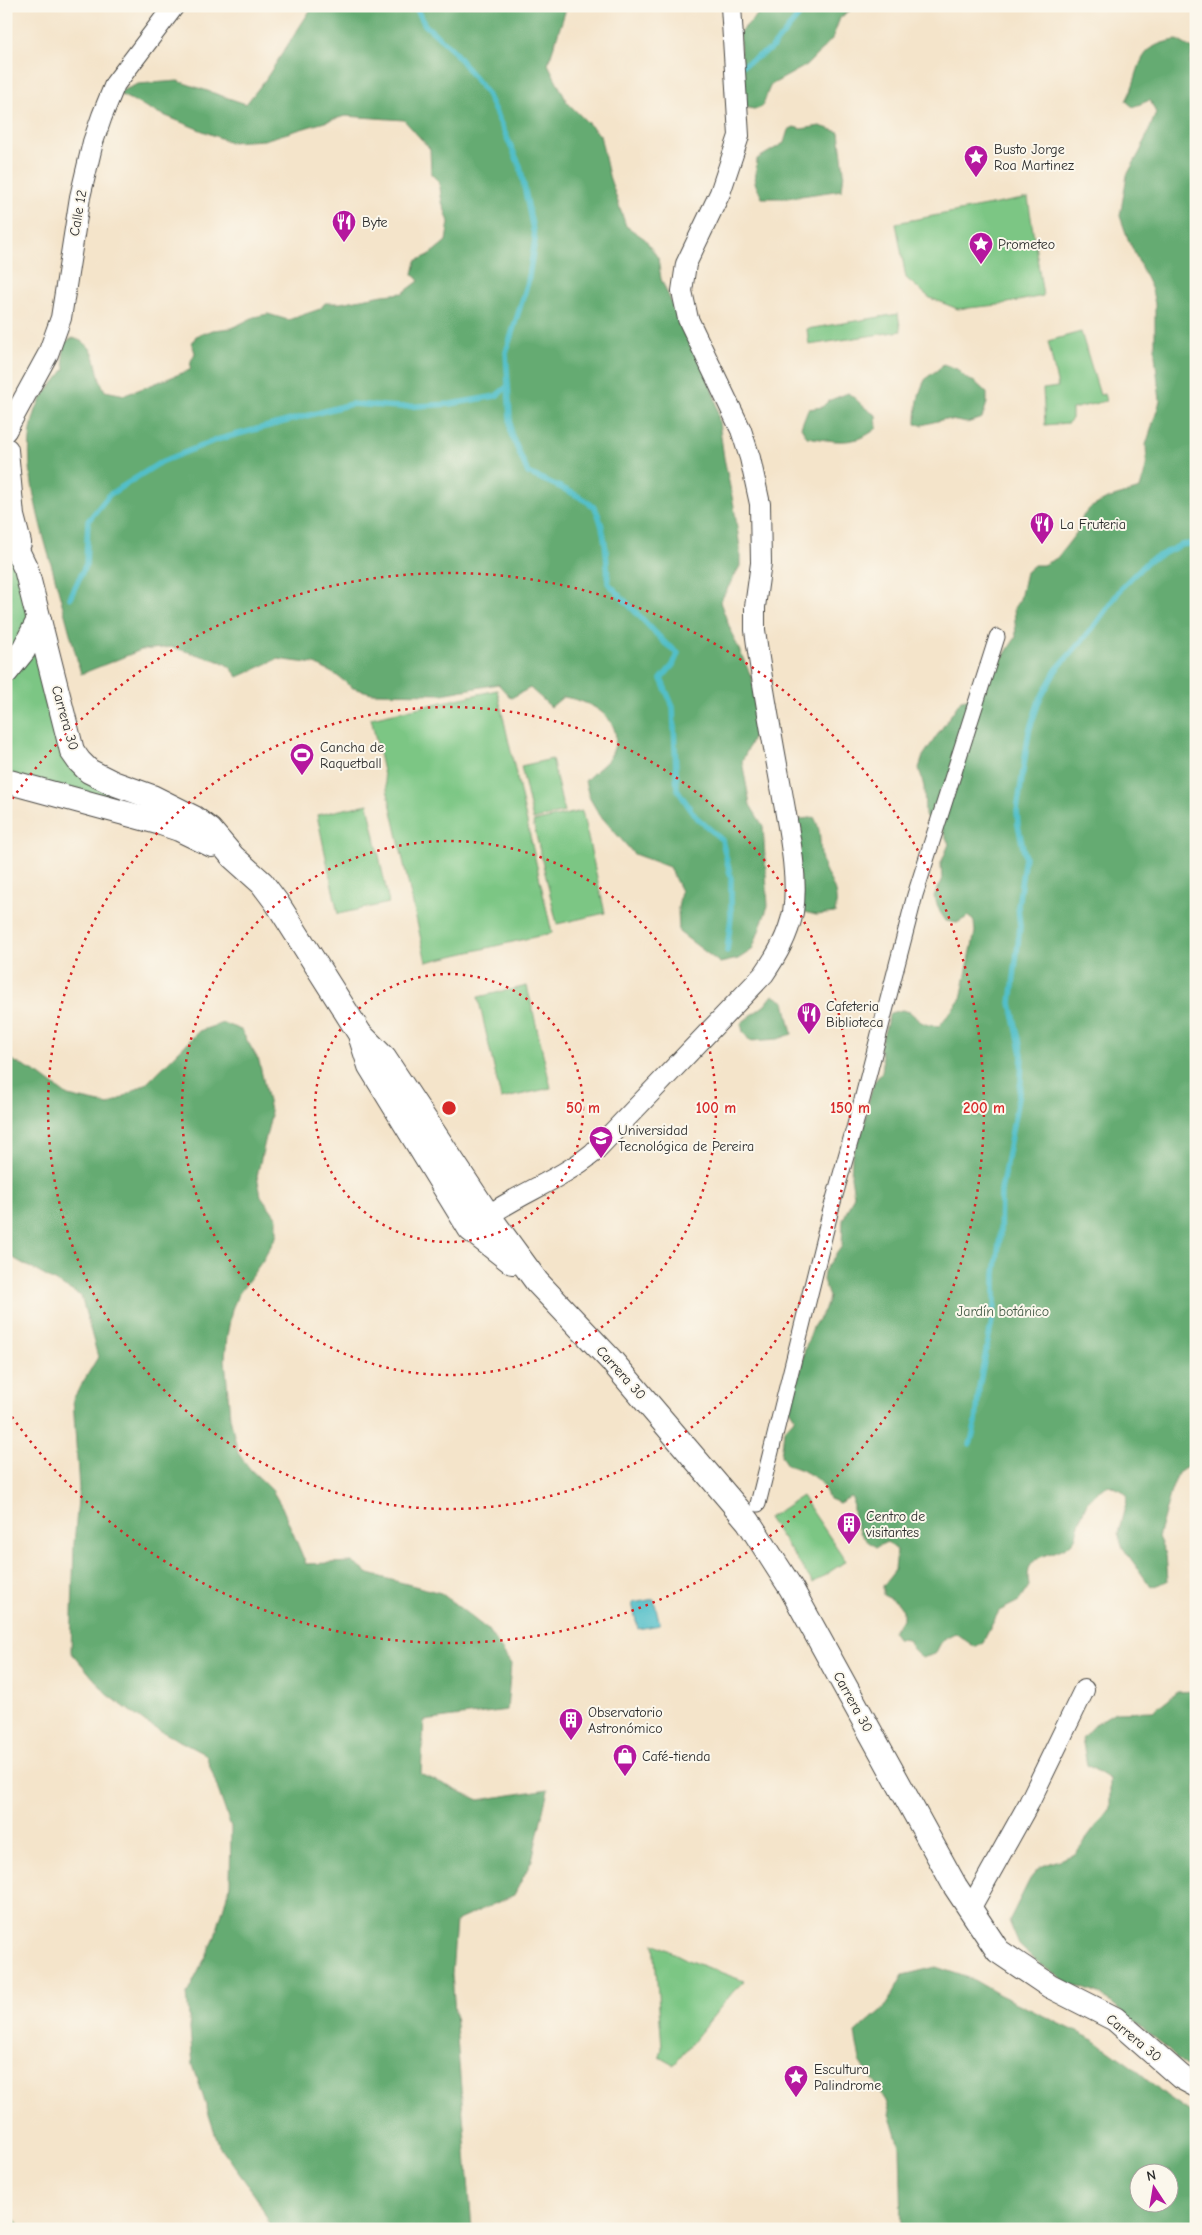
<svg xmlns="http://www.w3.org/2000/svg" width="1202" height="2235" font-family="'Comic Neue',sans-serif">
<rect width="100%" height="100%" fill="#fbf7ec"/>
<filter id="ink" filterUnits="userSpaceOnUse"><feTurbulence type="fractalNoise" baseFrequency=".02" numOctaves="2"/><feDisplacementMap in="SourceGraphic" scale="10" xChannelSelector="R" yChannelSelector="G"/><feConvolveMatrix kernelMatrix="1 2 1 2 8 2 1 2 1" color-interpolation-filters="sRGB"/></filter>
<filter id="wash" filterUnits="userSpaceOnUse"><feTurbulence type="fractalNoise" baseFrequency=".0096" numOctaves="4" result="noise"/><feDisplacementMap in="SourceGraphic" scale="20" xChannelSelector="R" yChannelSelector="G"/><feGaussianBlur stdDeviation="1.12" result="paint"/><feColorMatrix in="noise" values="0 0 0 0 0 0 0 0 0 0 0 0 0 0 0 0 0 1.4 0 .05"/><feComposite in="paint" operator="in"/></filter>
<g filter="url(#wash)">
<rect width="100%" height="100%" fill="#f4e4ca"/>
<g fill="#7cc684" stroke="#547858">
<polygon points="1028,198 1043,296 998,305 958,309 930,298 906,278 896,223"/>
<polygon points="898,314 901,331 809,345 807,329"/>
<polygon points="1081,332 1100,395 1104,394 1106,401 1072,409 1072,419 1068,423 1045,425 1043,389 1058,387 1048,341"/>
<polygon points="6,528 72,751 194,818 6,781"/>
<polygon points="497,690 552,933 426,962 371,718"/>
<polygon points="552,759 564,812 533,820 521,766"/>
<polygon points="368,804 389,903 338,914 317,815"/>
<polygon points="582,811 605,913 557,924 533,822"/>
<polygon points="527,986 551,1088 501,1099 478,997"/>
<polygon points="802,1496 846,1561 813,1583 768,1518"/>
<polygon points="654,1943 690,1961 744,1981 732,1993 674,2065 660,2057 662,2047"/>
<polygon points="6,2207 23,2229 6,2229"/>
</g>
<g fill="#65ab72" stroke="#486b4e" fill-rule="evenodd">
<path d="M313,6H567L548,64L567,102L600,135L609,176L626,226L645,239L658,258L661,279L681,323L704,366L716,401L724,458L734,506L740,548V566L720,602L732,634L751,676L760,710L754,736L742,761L750,805L763,826L768,906L752,950L738,959L720,963L679,932L678,908L681,891L669,867L634,854L599,814L589,797L585,781C592,773 605,765 610,757C630,722 593,701 563,697L551,707L530,688L511,698L498,684L442,694L372,693L353,688L336,675L315,664L277,659L238,677L230,667L222,662L172,647L141,650L81,674C72,641 63,607 54,574C41,527 19,461 35,413C40,395 54,384 65,369L63,356L65,342L73,338C102,346 92,369 105,391L125,395L190,370L191,361L195,353L192,343L196,336L213,330L232,328L254,317L268,314L288,320L320,309L325,303H340L383,295L403,293L419,281L413,274L416,261L429,255L446,241L449,222L442,202L439,182L431,174L430,149L404,120L345,116L264,140L230,142L156,112L117,93L138,84L178,81L246,104L265,80Z"/>
<path d="M757,6H856L840,18L832,39L807,65L771,85C763,98 767,115 746,107L739,33L757,15Z"/>
<path d="M1177,40L1193,49L1190,64L1196,75V1472L1187,1467L1178,1473L1171,1491L1158,1537L1166,1554L1168,1581L1151,1587L1123,1548L1118,1533L1128,1496L1121,1490L1109,1485C1086,1497 1086,1503 1078,1527C1077,1531 1076,1538 1073,1541C1056,1560 1022,1548 1029,1586L1019,1601L999,1611L983,1642L975,1647L955,1633L943,1639L935,1654L922,1658L912,1648L908,1639L897,1638L892,1631L903,1619V1610L897,1602L883,1595V1586L895,1570L897,1550L887,1542L876,1547C857,1536 852,1520 853,1499L850,1497L839,1503L829,1499C821,1477 808,1472 787,1465L781,1456L784,1430L795,1418L789,1409L788,1400L802,1367L804,1352L813,1327L825,1309L829,1297L823,1280L824,1271L842,1246L843,1220L854,1195L851,1177L852,1156L856,1144L864,1128L869,1100L874,1082L882,1072L883,1063L880,1046L890,1013L902,1010L910,1012L921,1022L928,1025L939,1026L961,999L975,932L974,922L969,916L957,923L946,921L940,912L934,896L942,881L941,863L949,844L942,829L925,816L924,787L919,768L923,756L961,700L977,697L1016,637L1014,608L1020,599L1026,572L1034,565H1043L1057,558L1077,532L1083,516L1090,508L1107,499L1140,489L1147,464L1146,445L1160,401L1155,355V304L1152,290L1128,239L1120,216L1127,175L1141,150L1156,113L1150,100L1133,107L1126,101C1143,70 1133,45 1177,40Z"/>
<polygon points="820,126 839,132 844,172 842,190 787,198 762,198 755,183 757,159 784,143 788,130 794,127 801,129"/>
<path d="M943,364L957,369L967,379L975,382L987,393V403L982,418L967,423L945,419L922,425L916,424C916,409 918,393 925,380C929,374 939,371 943,364Z"/>
<path d="M848,393C858,400 864,409 876,415L877,428C854,447 834,441 807,437L801,427L808,409L822,407L828,401Z"/>
<path d="M814,817C822,832 819,839 821,855C824,879 841,885 835,913L816,915L801,911L796,820Z"/>
<polygon points="773,995 785,1002 792,1034 778,1039 750,1041 743,1032 741,1023 765,1005"/>
<polygon points="223,1023 241,1030 259,1061 271,1115 257,1176 261,1196 277,1218 277,1235 263,1260 238,1295 232,1309 227,1336 225,1359 230,1417 238,1453 250,1469 272,1490 282,1507 306,1564 352,1562 369,1574 441,1593 488,1630 511,1664 507,1710 424,1721 421,1774 479,1800 548,1789 532,1860 514,1895 456,1921 452,1974 472,2229 272,2229 256,2196 219,2146 193,2065 187,1994 214,1940 230,1885 231,1827 206,1755 146,1723 107,1694 71,1652 74,1544 79,1489 73,1399 98,1357 81,1296 6,1254 6,1057 40,1075 68,1096 109,1105 147,1083 199,1031"/>
<polygon points="1196,1691 1196,2077 1165,2046 1099,1994 1066,1982 1035,1960 1019,1945 1009,1921 1030,1879 1040,1867 1075,1854 1110,1808 1110,1779 1087,1765 1082,1738 1095,1724 1115,1712 1153,1711 1177,1692"/>
<path d="M936,1967L972,1979L1000,1995L1096,2041L1134,2068L1167,2096L1196,2116V2229H902L900,2146L886,2101L860,2061L855,2033L886,2006L903,1975ZM1140,2172H1170V2202H1140Z"/>
</g>
<polygon fill="#52bfc9" stroke="#3e757a" points="654,1599 660,1625 638,1629 632,1603"/>
<g fill="none" stroke-linecap="round" stroke-linejoin="round">
<g stroke="#52bfc9" stroke-width="5.5">
<path d="M415,6L425,25L452,49L487,94L520,166L535,240L528,282L506,352L511,434L528,473C543,480 588,497 596,510C606,530 607,562 608,583L666,644L678,653L673,665L661,679L673,707L677,789L695,816L722,840L731,878V917L727,951"/>
<polyline points="740,67 771,49 807,6"/>
<polyline points="70,598 86,564 88,521 109,495 161,462 216,440 351,404 401,407 451,404 496,396 507,387"/>
<polyline points="970,1445 976,1422 979,1387 995,1306 995,1274 1000,1237 1001,1191 1021,1082 1022,1054 1011,1003 1020,927 1018,906 1025,857 1018,825 1017,811 1029,731 1039,701 1056,670 1092,629 1123,586 1148,561 1181,545 1196,543"/>
</g>
</g>
</g>
<g filter="url(#ink)">
<g fill="none" stroke-linecap="round" stroke-linejoin="round">
<defs>
<polyline id="pedestrian" points="758,1504 830,1213 862,1100 915,895 997,637"/>
<g id="minor">
<polyline points="6,431 48,354 61,318 80,197 93,142 102,116 115,84 174,6"/>
<path d="M475,1225C512,1196 557,1182 593,1153L764,974C777,955 788,936 793,912C799,876 788,828 782,792C772,738 762,684 755,630V607L761,563L760,504L750,458L741,430L688,319L682,291L686,264L720,193L739,136L731,6"/>
<polyline points="970,1909 1029,1803 1084,1690"/>
</g>
<g id="tertiary">
<polyline points="6,450 12,516 19,543"/>
<polyline points="6,528 26,569 72,751 79,761 89,771 113,783 152,797 194,818 210,830 233,857 262,883 277,903 360,1034 384,1058 488,1215 537,1282 610,1359 748,1521 791,1588 955,1886 998,1951 1050,1986 1115,2019 1181,2077 1196,2085"/>
<polyline points="6,672 23,651 39,620"/>
<polyline points="6,781 161,823 179,829 212,845"/>
<polyline points="361,1038 370,1066 470,1229 512,1262"/>
</g>
</defs>
<use href="#pedestrian" stroke="#494743" stroke-width="17"/>
<use href="#minor" stroke="#494743" stroke-width="22"/>
<use href="#tertiary" stroke="#494743" stroke-width="26"/>
<use href="#pedestrian" stroke="#fff" stroke-width="15"/>
<use href="#minor" stroke="#fff" stroke-width="20"/>
<use href="#tertiary" stroke="#fff" stroke-width="24"/>
</g>
</g>
<g fill="none" stroke="#d62828" stroke-width="2.5" stroke-dasharray="2.5 5">
<circle cx="449" cy="1108" r="134"/>
<circle cx="449" cy="1108" r="267"/>
<circle cx="449" cy="1108" r="401"/>
<path d="M8 805A535 535 0 1 1 8 1411"/>
</g>
<defs>
<symbol id="sight-pin" viewBox="-11 -11 22 30"><path d="M0 17L-7.5 6A9.5 9.5 0 1 1 7.5 6Z" fill="#b5179e" stroke="#fbf7ec"/><path d="M0-6L1.8-2.2L6-1.7L2.9 1.2L3.7 5.4L0 3.3L-3.7 5.4L-2.9 1.2L-6-1.7L-1.8-2.2Z" fill="#fff"/></symbol>
<symbol id="restaurant-pin" viewBox="-11 -11 22 30"><path d="M0 17L-7.5 6A9.5 9.5 0 1 1 7.5 6Z" fill="#b5179e" stroke="#fbf7ec"/><path d="M-5-6h1v4h1v-4h1v4h1v-4h1v5L-1.5 .5V6h-2V.5L-5-1ZM5-6V6H3V1.5H1.5Q1.5-4 5-6Z" fill="#fff"/></symbol>
<symbol id="stadium-pin" viewBox="-11 -11 22 30"><path d="M0 17L-7.5 6A9.5 9.5 0 1 1 7.5 6Z" fill="#b5179e" stroke="#fbf7ec"/><path d="M0-5a6.5 5 0 1 0 0 10a6.5 5 0 1 0 0-10ZM-3.5-1.8h7v3.6h-7Z" fill="#fff"/></symbol>
<symbol id="university-pin" viewBox="-11 -11 22 30"><path d="M0 17L-7.5 6A9.5 9.5 0 1 1 7.5 6Z" fill="#b5179e" stroke="#fbf7ec"/><path d="M0-5L7-2L0 1L-7-2ZM-4 1L0 2.5L4 1V4Q0 6-4 4Z" fill="#fff"/></symbol>
<symbol id="building-pin" viewBox="-11 -11 22 30"><path d="M0 17L-7.5 6A9.5 9.5 0 1 1 7.5 6Z" fill="#b5179e" stroke="#fbf7ec"/><path d="M-4-6H4V6H1V3H-1V6H-4ZM-2.5-4.3h1.7v1.8h-1.7ZM.8-4.3h1.7v1.8H.8ZM-2.5-1h1.7V.8h-1.7ZM.8-1h1.7V.8H.8Z" fill="#fff"/></symbol>
<symbol id="shop-pin" viewBox="-11 -11 22 30"><path d="M0 17L-7.5 6A9.5 9.5 0 1 1 7.5 6Z" fill="#b5179e" stroke="#fbf7ec"/><path d="M-5-2.5h2.3a2.7 3.5 0 0 1 5.4 0H5L5.5 6h-11ZM-1.5-2.5h3a1.5 2.3 0 0 0-3 0Z" fill="#fff"/></symbol>
</defs>
<g fill-rule="evenodd">
<use href="#sight-pin" x="962" y="143" width="28" height="38"/>
<use href="#restaurant-pin" x="330" y="208" width="28" height="38"/>
<use href="#sight-pin" x="967" y="230" width="28" height="38"/>
<use href="#restaurant-pin" x="1028" y="510" width="28" height="38"/>
<use href="#stadium-pin" x="288" y="741" width="28" height="38"/>
<use href="#restaurant-pin" x="795" y="1000" width="28" height="38"/>
<use href="#university-pin" x="587" y="1124" width="28" height="38"/>
<use href="#building-pin" x="835" y="1510" width="28" height="38"/>
<use href="#building-pin" x="557" y="1706" width="28" height="38"/>
<use href="#shop-pin" x="611" y="1742" width="28" height="38"/>
<use href="#sight-pin" x="782" y="2063" width="28" height="38"/>
</g>
<g text-anchor="middle" dominant-baseline="central" stroke-width="4" stroke-linejoin="round" paint-order="stroke">
<g font-size="14" fill="#2b2b2b" stroke="#fbf7ec" text-anchor="start">
<text x="994" y="149">Busto Jorge<tspan x="994" dy="16">Roa Martinez</tspan></text>
<text x="362" y="222">Byte</text>
<text x="998" y="244">Prometeo</text>
<text x="1060" y="524">La Fruteria</text>
<text x="320" y="747">Cancha de<tspan x="320" dy="16">Raquetball</tspan></text>
<text x="826" y="1006">Cafeteria<tspan x="826" dy="16">Biblioteca</tspan></text>
<text x="618" y="1130">Universidad<tspan x="618" dy="16">Tecnológica de Pereira</tspan></text>
<text x="866" y="1516">Centro de<tspan x="866" dy="16">visitantes</tspan></text>
<text x="588" y="1712">Observatorio<tspan x="588" dy="16">Astronómico</tspan></text>
<text x="642" y="1756">Café-tienda</text>
<text x="814" y="2069">Escultura<tspan x="814" dy="16">Palindrome</tspan></text>
</g>
<g font-size="14" fill="#2b2b2b" stroke="#fbf7ec">
<text transform="translate(78 213) rotate(-80)">Calle 12</text>
<text transform="translate(65 718) rotate(74)">Carrera 30</text>
<text transform="translate(621 1373) rotate(48)">Carrera 30</text>
<text transform="translate(853 1702) rotate(61)">Carrera 30</text>
<text transform="translate(1134 2038) rotate(39)">Carrera 30</text>
</g>
<g font-size="14" fill="#435a46" stroke="#fbf7ec">
<text x="1003" y="1311">Jardín botánico</text>
</g>
</g>
<circle cx="449" cy="1108" r="8" fill="#d62828" stroke="#fbf7ec" stroke-width="2.5"/>
<g font-size="15" text-anchor="middle" font-weight="bold" fill="#d62828" stroke="#fbf7ec" stroke-width="4" stroke-linejoin="round" paint-order="stroke">
<text x="583" y="1113">50 m</text>
<text x="716" y="1113">100 m</text>
<text x="850" y="1113">150 m</text>
<text x="984" y="1113">200 m</text>
</g>
<rect width="1202" height="2235" fill="none" stroke="#fbf7ec" stroke-width="25"/>
<g transform="translate(1154 2188) rotate(348)"><circle r="24" fill="#fbf7ec" stroke="#a8a59f"/>
<path d="M0-4L9 19L0 12L-9 19Z" fill="#b5179e"/>
<text y="-8" font-size="14" font-weight="bold" text-anchor="middle" fill="#2b2b2b">N</text>
</g>
</svg>
